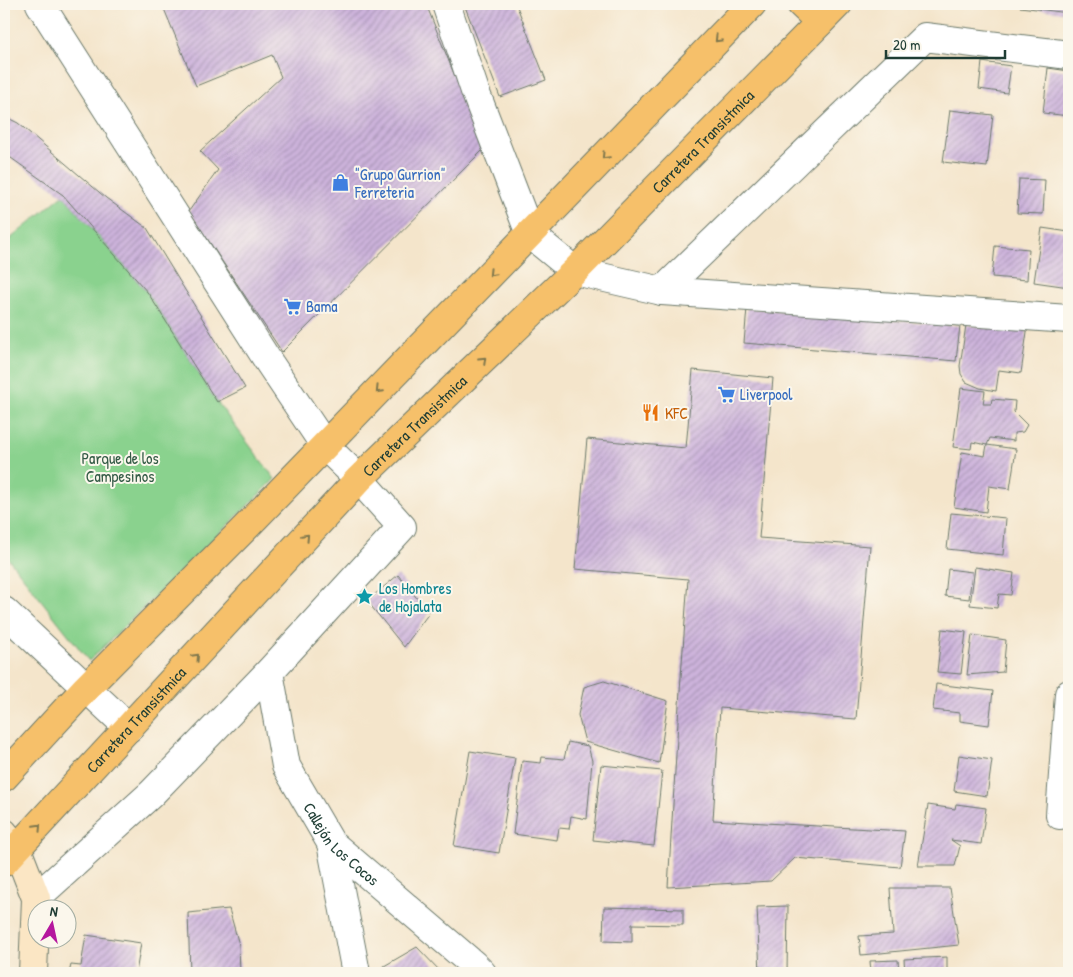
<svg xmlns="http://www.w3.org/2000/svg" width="1073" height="977" font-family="'Patrick Hand',sans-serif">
<defs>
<pattern id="building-hatch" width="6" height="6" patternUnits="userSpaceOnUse" patternTransform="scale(1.25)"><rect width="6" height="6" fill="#cdb3dc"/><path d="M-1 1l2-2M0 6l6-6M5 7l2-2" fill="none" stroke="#a693b3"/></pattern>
</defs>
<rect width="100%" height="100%" fill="#fbf7ec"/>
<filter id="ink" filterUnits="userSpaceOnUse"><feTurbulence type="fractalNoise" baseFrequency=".02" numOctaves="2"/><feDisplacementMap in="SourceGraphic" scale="10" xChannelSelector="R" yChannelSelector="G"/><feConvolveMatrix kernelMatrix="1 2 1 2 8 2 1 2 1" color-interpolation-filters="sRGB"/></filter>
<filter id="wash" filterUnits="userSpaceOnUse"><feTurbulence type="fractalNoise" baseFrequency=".0096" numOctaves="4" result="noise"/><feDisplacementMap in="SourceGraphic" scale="20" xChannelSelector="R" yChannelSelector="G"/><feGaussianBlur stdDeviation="1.12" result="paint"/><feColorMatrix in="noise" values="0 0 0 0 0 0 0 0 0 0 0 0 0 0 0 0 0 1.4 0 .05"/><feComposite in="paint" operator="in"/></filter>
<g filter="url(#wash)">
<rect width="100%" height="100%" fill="#f4e5cb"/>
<polygon fill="#8ad28e" stroke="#548861" points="63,195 148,293 217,402 275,479 89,661 4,553 4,244"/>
<g id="blocks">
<g fill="url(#building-hatch)">
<polygon points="162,4 426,4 484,149 282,352 189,211 218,170 200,151 281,77 272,55 196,86"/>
<polygon points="464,4 516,4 546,80 500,97"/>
<polygon points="1021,4 1069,4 1069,13 1020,7"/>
<polygon points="982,62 1011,66 1007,93 979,89"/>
<polygon points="1048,68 1069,71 1069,116 1043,113"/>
<polygon points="950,110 993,115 987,167 943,162"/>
<polygon points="4,116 18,123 106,198 147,228 245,388 217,402 148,293 63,195 4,153"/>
<polygon points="1019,179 1045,180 1043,214 1017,213"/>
<polygon points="1042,228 1069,232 1069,287 1034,282"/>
<polygon points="995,246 1029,249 1027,280 992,277"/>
<polygon points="747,308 960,326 956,361 744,343"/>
<polygon points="990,319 1028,325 1021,373 999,370 996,391 980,388 966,382 961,374 960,366 966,325 989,328"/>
<polygon points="693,370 773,378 759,538 870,546 856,719 720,708 713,820 905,831 900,867 795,858 771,881 668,887 679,705 688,579 575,569 587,439 686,448"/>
<polygon points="961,388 985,391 983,404 991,404 992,399 1015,401 1014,412 1027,425 1023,432 1014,433 1014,441 990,438 987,445 1016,449 1010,489 989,486 986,512 954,507 962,452 985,456 987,445 972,442 971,449 953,447"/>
<polygon points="951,513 1006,518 1003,555 947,549"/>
<polygon points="975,567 1014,573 1011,595 999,594 997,608 970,605"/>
<polygon points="948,569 972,572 969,599 945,596"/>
<polygon points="398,575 429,613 404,647 367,601"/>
<polygon points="942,629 966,632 961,674 937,672"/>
<polygon points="972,635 1006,640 1003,672 967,675"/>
<polygon points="604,681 668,701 659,763 585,742 578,715 584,687"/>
<polygon points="936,684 993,691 989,725 960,721 960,713 933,710"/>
<polygon points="568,742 588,746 592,761 587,819 571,816 569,829 559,828 557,840 513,834 522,761 541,763 542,757 564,759"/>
<polygon points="470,751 515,758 499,853 454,846"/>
<polygon points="959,755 992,760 987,796 954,791"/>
<polygon points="601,765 662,771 654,846 593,840"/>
<polygon points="956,804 986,808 981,844 951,840 960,846 955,866 918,866 928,805 955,809"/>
<polygon points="890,888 950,888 959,945 861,955 859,936 893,934"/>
<polygon points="788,906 787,973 760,973 757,907"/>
<polygon points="604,907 683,909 683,925 632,924 632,942 603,941"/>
<polygon points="229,909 239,945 240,973 190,973 188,913"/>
<polygon points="86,935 141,943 136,973 69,973 71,965 81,966"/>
<polygon points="417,947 442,973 372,973"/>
<polygon points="947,957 947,973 905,973 904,959"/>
<polygon points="898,960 899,973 871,973 870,961"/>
</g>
</g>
</g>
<g filter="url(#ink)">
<use href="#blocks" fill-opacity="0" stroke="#6a7869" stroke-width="1"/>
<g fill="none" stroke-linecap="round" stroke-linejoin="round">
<defs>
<g id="street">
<polyline points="446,4 475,91 530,234 575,271 662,291 1069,319"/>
<polyline points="662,291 925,37 1069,55"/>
<polyline points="4,611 129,728"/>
<path id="s1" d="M269,672L286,766L331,843L474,965L482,973"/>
<polyline points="1060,815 1069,694"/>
<polyline points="331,843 356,973"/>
<polyline points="36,898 151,794 269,672 402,527 359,479 325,446 270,364 40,4"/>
</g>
<polyline id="secondary" points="4,833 17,849 36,898 33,973"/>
<g id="primary">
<polyline points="801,4 820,22"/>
<polyline points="4,777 86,688 246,527 752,4"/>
<path id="s2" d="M4,862L359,479L575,271L838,4"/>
</g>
</defs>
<use href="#street" stroke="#6a7869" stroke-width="30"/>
<use href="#secondary" stroke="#6a7869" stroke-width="30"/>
<use href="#primary" stroke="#6a7869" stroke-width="30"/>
<use href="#street" stroke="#fff" stroke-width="28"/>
<use href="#secondary" stroke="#fbe6c4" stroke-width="28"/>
<use href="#primary" stroke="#f6c06b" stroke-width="28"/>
</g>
<defs><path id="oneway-chevron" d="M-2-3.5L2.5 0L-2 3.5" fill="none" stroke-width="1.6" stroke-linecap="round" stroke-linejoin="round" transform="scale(1.25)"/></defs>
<g stroke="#80784d">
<use href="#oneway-chevron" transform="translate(718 39) rotate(134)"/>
<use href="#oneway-chevron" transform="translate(605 156) rotate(134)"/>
<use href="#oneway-chevron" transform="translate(492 273) rotate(134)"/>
<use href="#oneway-chevron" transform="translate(483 360) rotate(-44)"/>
<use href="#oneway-chevron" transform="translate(379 390) rotate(134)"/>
<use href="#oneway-chevron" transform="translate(306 537) rotate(-47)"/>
<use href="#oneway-chevron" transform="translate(196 657) rotate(-47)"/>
<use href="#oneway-chevron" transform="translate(38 827) rotate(-47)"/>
</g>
</g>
<defs>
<symbol id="shop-bare" viewBox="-9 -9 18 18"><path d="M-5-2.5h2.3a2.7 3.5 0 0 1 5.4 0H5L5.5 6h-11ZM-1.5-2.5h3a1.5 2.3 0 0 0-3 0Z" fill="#3f7fe0" stroke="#fbf7ec" stroke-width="2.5" paint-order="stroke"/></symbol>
<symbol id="supermarket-bare" viewBox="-9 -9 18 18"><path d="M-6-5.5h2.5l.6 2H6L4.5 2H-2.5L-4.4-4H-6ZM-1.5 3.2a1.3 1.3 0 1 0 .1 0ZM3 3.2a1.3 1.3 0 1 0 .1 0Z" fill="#3f7fe0" stroke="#fbf7ec" stroke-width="2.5" paint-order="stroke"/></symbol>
<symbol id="restaurant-bare" viewBox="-9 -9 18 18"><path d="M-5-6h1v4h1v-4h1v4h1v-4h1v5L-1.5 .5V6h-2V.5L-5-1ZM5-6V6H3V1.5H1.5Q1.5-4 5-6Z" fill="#e8710a" stroke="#fbf7ec" stroke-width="2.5" paint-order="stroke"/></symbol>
<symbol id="sight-bare" viewBox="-9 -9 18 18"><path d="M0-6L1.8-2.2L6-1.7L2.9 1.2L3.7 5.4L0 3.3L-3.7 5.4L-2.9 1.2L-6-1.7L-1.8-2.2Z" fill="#0f9aa8" stroke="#fbf7ec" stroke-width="2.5" paint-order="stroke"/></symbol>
</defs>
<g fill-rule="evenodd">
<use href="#shop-bare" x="328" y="170" width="25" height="25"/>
<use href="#supermarket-bare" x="280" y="294" width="25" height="25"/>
<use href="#supermarket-bare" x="714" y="382" width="25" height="25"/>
<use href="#restaurant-bare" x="638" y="400" width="25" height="25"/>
<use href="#sight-bare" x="352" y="584" width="25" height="25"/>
</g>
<g text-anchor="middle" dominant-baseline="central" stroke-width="4" stroke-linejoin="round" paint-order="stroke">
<g font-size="16" fill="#1f3d34" stroke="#fbf7ec">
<text stroke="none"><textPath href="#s2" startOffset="1004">Carretera Transistmica</textPath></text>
<text stroke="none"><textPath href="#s2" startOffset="599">Carretera Transistmica</textPath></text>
<text stroke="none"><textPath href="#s2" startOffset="194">Carretera Transistmica</textPath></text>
<text stroke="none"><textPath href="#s1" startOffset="192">Callejón Los Cocos</textPath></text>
</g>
<g font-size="16" fill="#366cbe" stroke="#fbf7ec" text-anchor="start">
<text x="355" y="174">"Grupo Gurrion"<tspan x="355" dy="18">Ferreteria</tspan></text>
<text x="306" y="306">Bama</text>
<text x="740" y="394">Liverpool</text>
</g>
<g font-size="16" fill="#c56008" stroke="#fbf7ec" text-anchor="start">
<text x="665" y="413">KFC</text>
</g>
<g font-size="16" fill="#345b46" stroke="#fbf7ec">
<text x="120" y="458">Parque de los<tspan x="120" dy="18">Campesinos</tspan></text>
</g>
<g font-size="16" fill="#0d838f" stroke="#fbf7ec" text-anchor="start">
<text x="379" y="588">Los Hombres<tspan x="379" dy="18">de Hojalata</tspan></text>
</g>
</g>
<rect width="1073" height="977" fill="none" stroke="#fbf7ec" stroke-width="20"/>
<g transform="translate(52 924) rotate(9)"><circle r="24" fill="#fbf7ec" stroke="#a3ada2"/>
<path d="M0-4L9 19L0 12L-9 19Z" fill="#b5179e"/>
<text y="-8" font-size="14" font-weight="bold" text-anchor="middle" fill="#1f3d34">N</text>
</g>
<path d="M886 50v8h119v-8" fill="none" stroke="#1f3d34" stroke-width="2.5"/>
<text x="893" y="50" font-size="15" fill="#1f3d34" stroke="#fbf7ec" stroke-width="4" paint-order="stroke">20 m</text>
</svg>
